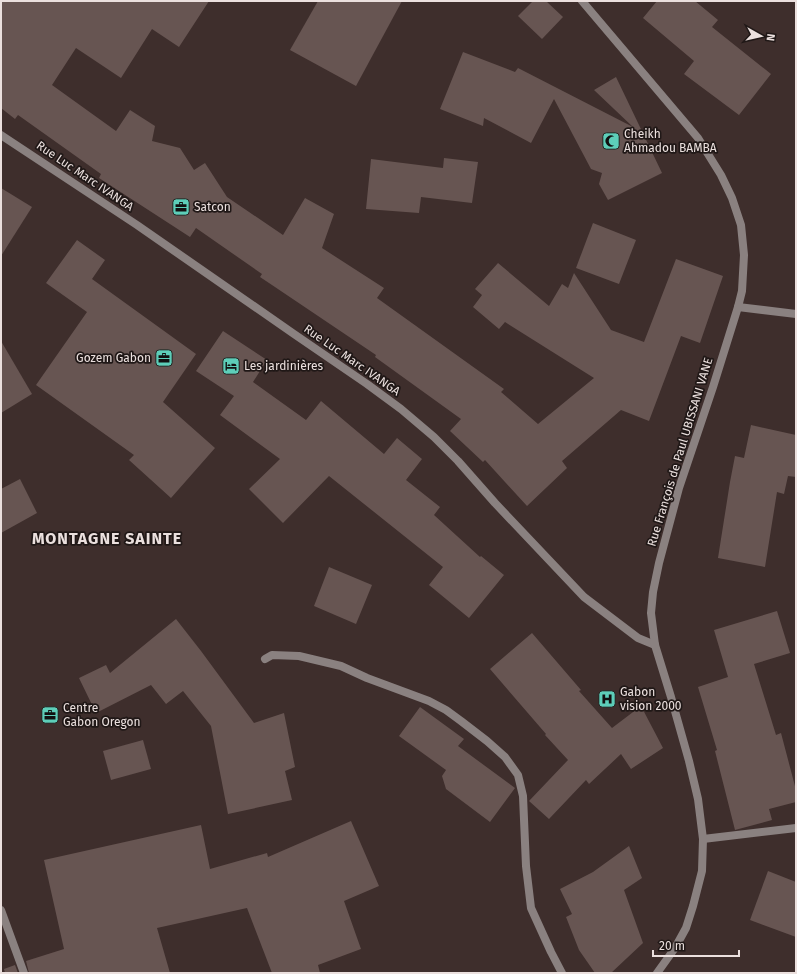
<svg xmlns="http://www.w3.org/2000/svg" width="797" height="974" font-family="'Fira Sans',sans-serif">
<rect width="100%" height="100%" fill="#3e2e2c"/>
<g fill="#675552">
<polygon points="1,1 209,1 179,47 152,29 121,78 76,48 52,85 116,131 130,110 155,126 152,141 180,148 194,170 205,163 227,197 283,235 305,198 334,214 322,248 384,288 377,298 504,389 501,392 538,424 594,378 505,322 499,329 473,307 482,295 475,289 498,263 549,306 562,284 568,288 574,273 611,330 644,342 676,259 723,276 700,343 681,336 649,421 621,410 562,461 567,468 527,506 485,460 483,462 450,431 461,419 375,357 376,355 269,283 260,277 262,274 196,228 190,237 99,178 101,174 18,115 15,119 1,108"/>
<polygon points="318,1 402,1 356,86 290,50"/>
<polygon points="533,1 546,1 563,17 542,39 518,16"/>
<polygon points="657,1 695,1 718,20 712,27 771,74 739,115 684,74 694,61 643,18"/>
<polygon points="463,52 515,72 518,68 633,127 594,90 616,77 662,173 608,200 599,184 602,173 591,169 554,99 531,143 484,118 483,126 440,109"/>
<polygon points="444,158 478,162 472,203 421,197 419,213 366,209 371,159 443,168"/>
<polygon points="1,188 32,207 1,256"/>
<polygon points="593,223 636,240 619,284 576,268"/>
<polygon points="77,240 105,260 92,279 196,354 163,402 215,448 171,498 129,460 134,455 36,385 87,312 46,283"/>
<polygon points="223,331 267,360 253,382 306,420 321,401 384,454 397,438 422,459 406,480 440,507 434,515 480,557 481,556 504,575 469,618 429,585 443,567 329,476 283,523 249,489 280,459 220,415 234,396 196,371"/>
<polygon points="1,341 32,394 1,413"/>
<polygon points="751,425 796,435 796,477 788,476 784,494 777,492 765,567 718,558 730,482 735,456 744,458"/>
<polygon points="20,479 37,513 1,533 1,489"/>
<polygon points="329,567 372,585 356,624 314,606"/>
<polygon points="777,611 790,653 754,664 776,735 781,733 796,790 796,802 769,809 772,820 735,830 715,751 717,750 698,687 728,677 714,630"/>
<polygon points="176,619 201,651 254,723 284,713 295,767 285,771 292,800 228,814 211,726 183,691 166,704 151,685 96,713 79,678 106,665 110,673"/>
<polygon points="532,633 581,690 579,691 612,728 641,706 663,748 631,769 621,754 589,784 586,780 549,819 529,801 568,760 545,735 546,734 490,669"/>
<polygon points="420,707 464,739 458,746 515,788 490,822 446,789 442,776 446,770 399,736"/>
<polygon points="143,740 151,769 111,780 103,751"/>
<polygon points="351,821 379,886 344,901 361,949 318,965 320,973 272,973 247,908 157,928 170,973 29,973 26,961 64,949 44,860 201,825 210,869 267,853 268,857"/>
<polygon points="629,846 642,878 624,890 643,943 611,973 595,973 579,950 566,917 572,914 560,889 593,872"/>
<polygon points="768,871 796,882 796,937 750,920"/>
<polygon points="15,965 18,973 5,973 4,969"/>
</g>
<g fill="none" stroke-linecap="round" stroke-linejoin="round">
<polyline stroke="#8a8180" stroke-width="8" points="265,659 272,655 299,656 341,666 367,678 429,701 446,710 461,721 487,741 505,757 518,775 523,796 526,866 531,908 551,952 562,973"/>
<g stroke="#8a8180" stroke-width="8">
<polyline points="1,135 137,225 294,334 367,384 401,409 434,437 458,461 495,503 584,597 638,638 655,645"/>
<polyline points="738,307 796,314"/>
<polyline points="703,839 796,828"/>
<polyline points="1,910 24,973"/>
</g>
<polyline stroke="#8a8180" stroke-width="8" points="582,1 698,138 721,175 732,198 741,225 744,255 742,291 738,307 713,387 679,488 659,563 653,592 651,613 655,645 671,697 689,761 698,799 703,839 702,871 693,906 686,928 675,948 657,973"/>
</g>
<defs>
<symbol id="mosque-square" viewBox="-11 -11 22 22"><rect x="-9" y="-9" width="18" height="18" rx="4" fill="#5dceb9" stroke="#201817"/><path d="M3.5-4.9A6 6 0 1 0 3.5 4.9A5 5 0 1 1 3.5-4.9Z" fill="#111"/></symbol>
<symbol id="office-square" viewBox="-11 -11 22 22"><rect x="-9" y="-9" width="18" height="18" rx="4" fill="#5dceb9" stroke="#201817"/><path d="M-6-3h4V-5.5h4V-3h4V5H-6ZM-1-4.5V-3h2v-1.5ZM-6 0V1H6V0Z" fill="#111"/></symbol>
<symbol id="hotel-square" viewBox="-11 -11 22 22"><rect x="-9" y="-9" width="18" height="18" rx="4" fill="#5dceb9" stroke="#201817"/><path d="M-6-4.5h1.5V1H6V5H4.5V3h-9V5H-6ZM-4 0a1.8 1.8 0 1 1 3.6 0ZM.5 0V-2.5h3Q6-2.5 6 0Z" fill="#111"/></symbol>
<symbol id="hospital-square" viewBox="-11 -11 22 22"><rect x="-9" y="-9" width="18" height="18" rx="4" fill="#5dceb9" stroke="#201817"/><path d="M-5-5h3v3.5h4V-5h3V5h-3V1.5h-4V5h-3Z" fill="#111"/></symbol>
</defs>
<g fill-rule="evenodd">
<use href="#mosque-square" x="601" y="131" width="20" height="20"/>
<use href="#office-square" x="171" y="197" width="20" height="20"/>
<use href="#office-square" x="154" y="348" width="20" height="20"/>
<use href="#hotel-square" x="221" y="356" width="20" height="20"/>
<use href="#hospital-square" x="597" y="689" width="20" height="20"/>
<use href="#office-square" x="40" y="705" width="20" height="20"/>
</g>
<g text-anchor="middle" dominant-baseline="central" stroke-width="3.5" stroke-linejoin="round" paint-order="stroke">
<g font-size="12" fill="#ebe0de" stroke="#201817" text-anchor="start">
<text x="624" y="134">Cheikh<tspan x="624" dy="14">Ahmadou BAMBA</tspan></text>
<text x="194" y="207">Satcon</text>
<text x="151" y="358" text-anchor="end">Gozem Gabon</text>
<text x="244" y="366">Les jardinières</text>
<text x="620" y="692">Gabon<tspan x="620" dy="14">vision 2000</tspan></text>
<text x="63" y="708">Centre<tspan x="63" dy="14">Gabon Oregon</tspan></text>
</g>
<g font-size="12" fill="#ebe0de" stroke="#201817">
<text transform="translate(85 176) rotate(34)">Rue Luc Marc IVANGA</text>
<text transform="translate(352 360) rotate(35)">Rue Luc Marc IVANGA</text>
<text transform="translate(680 452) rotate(-73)">Rue François de Paul UBISSANI VANE</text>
</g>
<g font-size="16" font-weight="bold" letter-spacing="1" fill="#ebe0de" stroke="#201817">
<text x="107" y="538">MONTAGNE SAINTE</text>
</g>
</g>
<rect width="797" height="974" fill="none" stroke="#ebe0de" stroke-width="4"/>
<g transform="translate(761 36) rotate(98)" stroke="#201817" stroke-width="3" paint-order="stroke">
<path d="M0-3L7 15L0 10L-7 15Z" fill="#ebe0de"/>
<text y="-6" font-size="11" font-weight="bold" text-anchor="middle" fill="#ebe0de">N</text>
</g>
<path d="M653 950v6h86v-6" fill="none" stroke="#ebe0de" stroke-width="2"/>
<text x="659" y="950" font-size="12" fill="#ebe0de" stroke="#201817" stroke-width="3" paint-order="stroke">20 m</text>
</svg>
